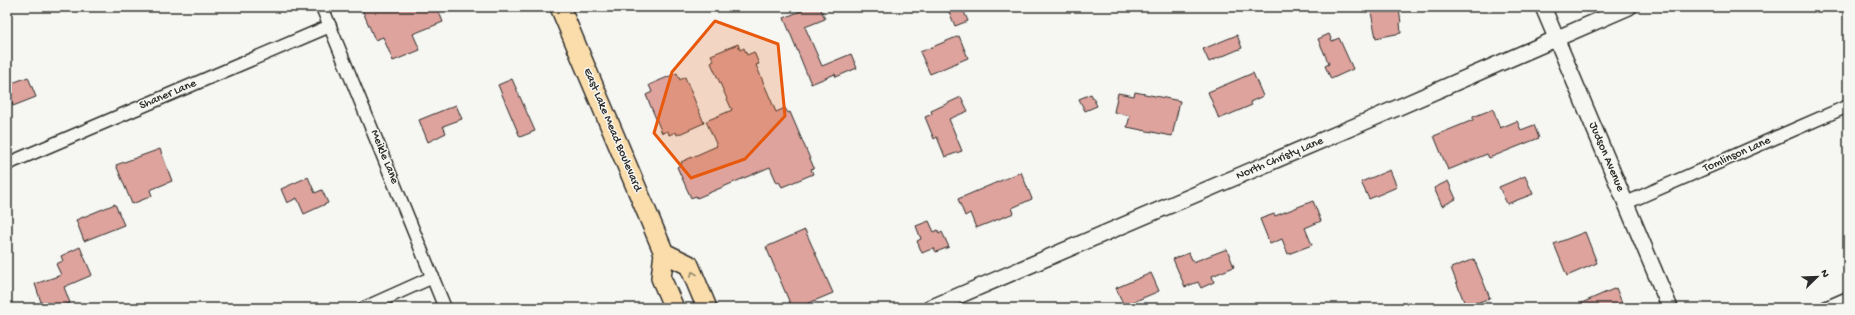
<svg xmlns="http://www.w3.org/2000/svg" width="1855" height="315" font-family="'Gochi Hand',sans-serif">
<rect width="100%" height="100%" fill="#f6f6f2"/>
<filter id="ink" filterUnits="userSpaceOnUse"><feTurbulence type="fractalNoise" baseFrequency=".025" numOctaves="2"/><feDisplacementMap in="SourceGraphic" scale="8" xChannelSelector="R" yChannelSelector="G"/><feConvolveMatrix kernelMatrix="1 2 1 2 8 2 1 2 1" color-interpolation-filters="sRGB"/></filter>
<g filter="url(#ink)">
<g fill="#dda39c" stroke="#2b2b2b">
<polygon points="361,7 437,7 443,22 413,34 420,50 393,61 383,37 375,40"/>
<polygon points="802,7 820,7 825,19 805,27 822,66 851,54 857,68 836,77 835,74 811,84 784,18 803,10"/>
<polygon points="947,7 962,7 968,21 955,26"/>
<polygon points="1370,7 1396,7 1397,10 1399,9 1401,23 1400,23 1401,33 1376,38"/>
<polygon points="1329,34 1332,41 1339,38 1353,69 1331,79 1325,66 1329,64 1318,39"/>
<polygon points="1237,35 1242,48 1209,62 1203,49"/>
<polygon points="959,36 968,58 930,74 920,52"/>
<polygon points="738,44 740,50 744,48 747,55 754,52 759,64 756,65 776,112 785,108 788,113 790,112 814,168 811,169 813,174 782,187 779,182 777,183 770,167 697,198 696,196 691,198 677,167 682,164 681,162 717,146 706,121 732,110 711,63 714,61 711,55"/>
<polygon points="677,73 680,80 685,77 704,123 677,135 676,132 669,135 668,131 662,133 646,95 652,92 649,85"/>
<polygon points="1253,73 1263,96 1250,102 1252,105 1219,119 1208,92"/>
<polygon points="28,77 36,97 13,106 7,91 7,85"/>
<polygon points="512,79 535,131 520,137 498,85"/>
<polygon points="1135,92 1180,101 1172,136 1127,127 1130,116 1114,112 1118,93 1134,96"/>
<polygon points="1091,94 1097,106 1085,111 1079,99"/>
<polygon points="961,97 968,111 949,119 962,151 945,157 937,137 934,139 925,117 932,114 931,111"/>
<polygon points="456,105 462,119 443,126 446,133 428,142 419,120"/>
<polygon points="1493,109 1500,128 1517,121 1521,130 1534,125 1539,138 1489,158 1487,154 1448,170 1434,136 1473,120 1473,117"/>
<polygon points="160,149 172,181 150,190 152,196 132,204 116,165"/>
<polygon points="1390,170 1397,187 1369,199 1361,182"/>
<polygon points="1021,172 1032,199 1012,208 1014,213 976,228 970,213 965,216 958,199"/>
<polygon points="1525,176 1533,194 1507,204 1499,187"/>
<polygon points="308,177 315,193 322,190 328,203 304,214 297,198 287,203 281,189"/>
<polygon points="1448,181 1456,199 1442,206 1434,188"/>
<polygon points="1313,201 1321,221 1305,228 1312,245 1288,254 1282,239 1270,244 1260,219 1274,214 1275,216"/>
<polygon points="115,204 124,225 84,241 76,220"/>
<polygon points="929,221 934,232 938,230 939,234 942,232 949,247 936,252 934,248 922,253 917,241 921,239 916,226"/>
<polygon points="805,230 833,293 797,308 792,308 766,247"/>
<polygon points="1585,232 1597,263 1567,276 1554,244"/>
<polygon points="80,247 92,275 64,287 70,303 58,308 43,308 35,284 61,275 56,264 63,261 61,256"/>
<polygon points="1227,249 1234,267 1212,276 1214,282 1201,288 1198,282 1185,287 1173,259 1189,253 1193,262"/>
<polygon points="1474,259 1490,298 1466,307 1451,268"/>
<polygon points="1151,273 1159,291 1124,306 1116,288"/>
<polygon points="1616,288 1624,308 1570,308"/>
</g>
<g fill="none" stroke-linecap="round" stroke-linejoin="round">
<defs>
<g id="minor">
<polyline points="322,7 445,308"/>
<polyline points="7,164 330,26"/>
<polyline points="1626,203 1848,106"/>
<polyline points="364,308 433,277"/>
<polyline points="1825,308 1848,298"/>
</g>
<g id="tertiary">
<polyline points="1543,7 1670,308"/>
<polyline points="930,308 1360,124 1629,7"/>
</g>
<g id="primary">
<polyline points="560,7 664,253 661,278 674,308"/>
<polyline points="664,253 689,265 707,308"/>
</g>
</defs>
<use href="#minor" stroke="#2b2b2b" stroke-width="15"/>
<use href="#tertiary" stroke="#2b2b2b" stroke-width="18"/>
<use href="#primary" stroke="#2b2b2b" stroke-width="22"/>
<use href="#minor" stroke="#f6f6f2" stroke-width="12"/>
<use href="#tertiary" stroke="#f6f6f2" stroke-width="15"/>
<use href="#primary" stroke="#faddab" stroke-width="19"/>
</g>
<defs><path id="oneway-chevron" d="M-2-3.5L2.5 0L-2 3.5" fill="none" stroke-width="1.6" stroke-linecap="round" stroke-linejoin="round"/></defs>
<use stroke="#92846b" href="#oneway-chevron" transform="translate(693 274) rotate(-112)"/>
</g>
<path fill="#e8590c" fill-opacity="0.2" stroke="#e8590c" stroke-width="3" stroke-linejoin="round" d="M715,21L778,44L785,116L745,159L691,178L654,133L672,72Z"/>
<g text-anchor="middle" dominant-baseline="central" stroke-width="3" stroke-linejoin="round" paint-order="stroke">
<g font-size="12" fill="#2b2b2b" stroke="#f6f6f2">
<text transform="translate(168 95) rotate(-23)">Shaner Lane</text>
<text transform="translate(612 130) rotate(67)">East Lake Mead Boulevard</text>
<text transform="translate(1737 155) rotate(-24)">Tomlinson Lane</text>
<text transform="translate(384 157) rotate(68)">Meikle Lane</text>
<text transform="translate(1606 157) rotate(67)">Judson Avenue</text>
<text transform="translate(1280 159) rotate(-23)">North Christy Lane</text>
</g>
</g>
<rect width="1855" height="315" fill="none" stroke="#f6f6f2" stroke-width="24"/>
<rect x="12" y="12" width="1831" height="291" fill="none" stroke="#2b2b2b" stroke-width="1.5" filter="url(#ink)"/>
<g transform="translate(1817 277) rotate(67)" stroke="#f6f6f2" stroke-width="3" paint-order="stroke">
<path d="M0-3L7 15L0 10L-7 15Z" fill="#2b2b2b"/>
<text y="-6" font-size="11" font-weight="bold" text-anchor="middle" fill="#2b2b2b">N</text>
</g>
</svg>
